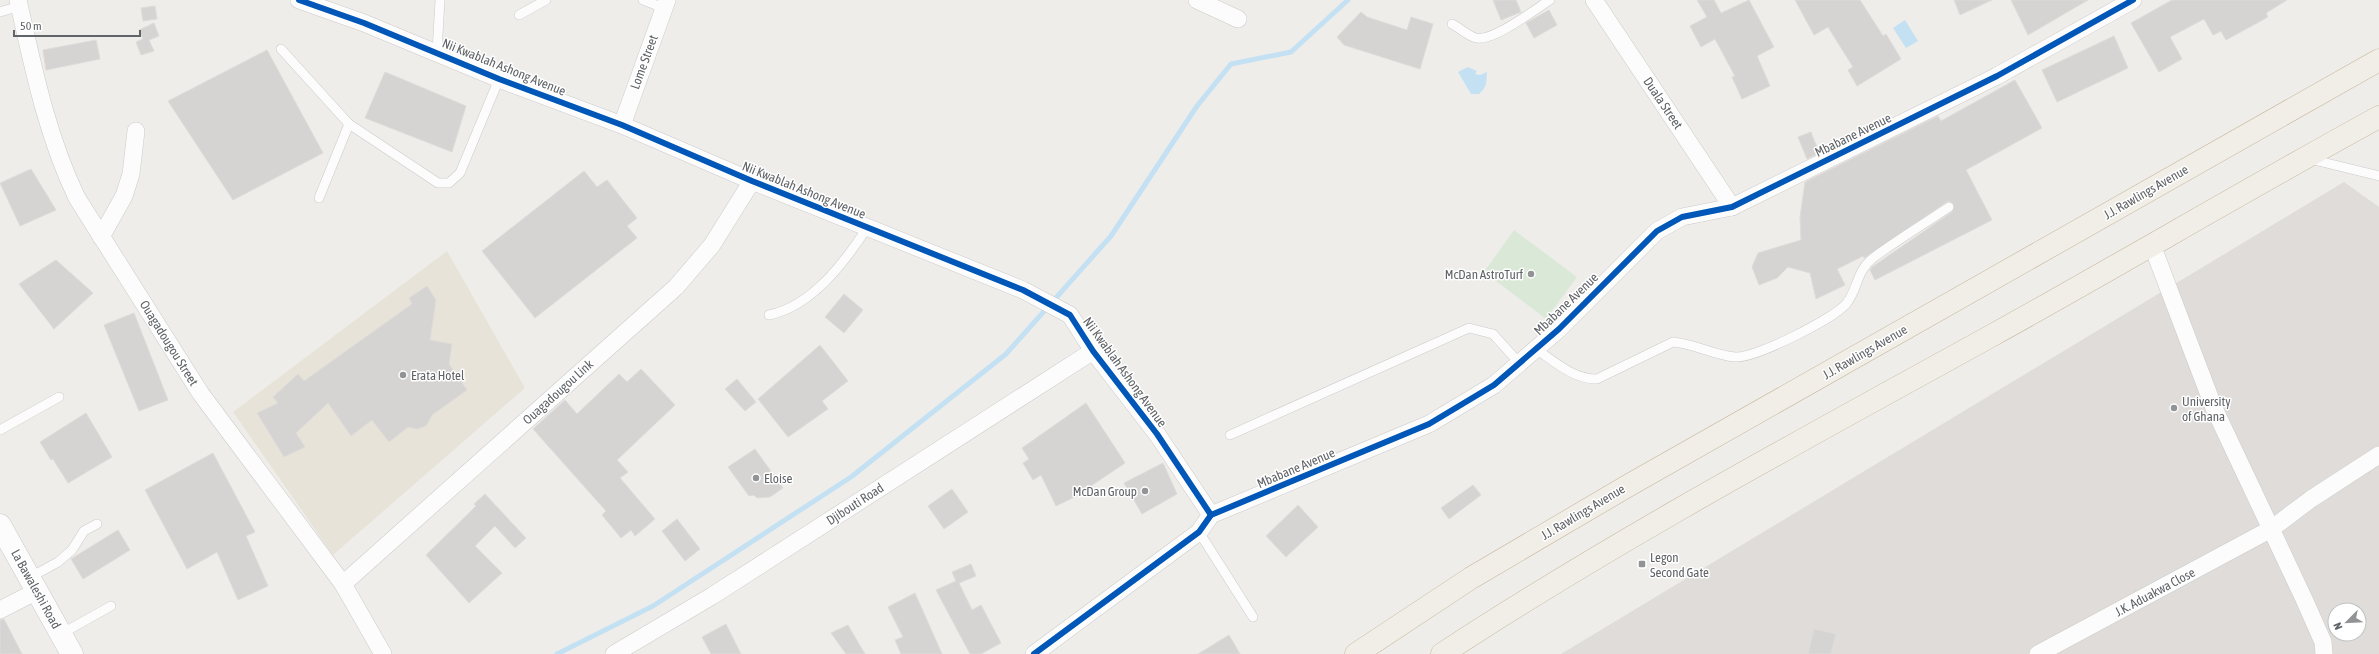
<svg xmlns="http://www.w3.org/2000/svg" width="2379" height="654" font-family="'Asap Condensed',sans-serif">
<rect width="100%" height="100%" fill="#efedea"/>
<polygon fill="#e7e3d9" points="447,251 525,388 333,555 233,412"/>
<path fill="#dfdcd9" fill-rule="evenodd" d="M2344,182L2379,207V654H1561ZM2335,610H2359V634H2335Z"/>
<polygon fill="#dae9d7" points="1514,230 1577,277 1546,319 1484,272"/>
<g fill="#c4e1f3">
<polygon points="1905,20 1918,41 1906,48 1893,28"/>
<path d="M1468,67L1477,71L1475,74L1480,75L1487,72C1486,82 1488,86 1479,94H1471L1458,72Z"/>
</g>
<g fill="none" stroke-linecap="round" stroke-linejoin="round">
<polyline stroke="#c4e1f3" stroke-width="5" points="557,654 653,606 851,477 1006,354 1111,236 1197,106 1231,64 1291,52 1348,0"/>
</g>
<g fill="#d6d4d3" stroke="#dedcda">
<polygon points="1493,0 1516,0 1521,12 1501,20"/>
<polygon points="1697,0 1714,0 1721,13 1749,0 1774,47 1757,56 1770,86 1742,99 1732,77 1735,76 1715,39 1701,47 1690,26 1707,17"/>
<polygon points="1795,0 1860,0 1883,36 1886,34 1901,59 1857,86 1848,70 1853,67 1828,27 1814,35"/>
<polygon points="1954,0 1992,0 1960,15"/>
<polygon points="2011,0 2088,0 2028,35"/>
<polygon points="2172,0 2287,0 2266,13 2268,17 2226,40 2221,31 2213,35 2204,19 2170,37 2182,59 2159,72 2131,23"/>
<polygon points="155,6 157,19 143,21 141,8"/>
<polygon points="1549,10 1557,25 1534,38 1526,23"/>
<polygon points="1361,12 1367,17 1407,30 1411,17 1433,24 1420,69 1344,45 1337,37"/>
<polygon points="154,23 159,36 149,40 154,51 141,55 136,42 143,39 139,30"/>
<polygon points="2114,36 2128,68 2057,102 2042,70"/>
<polygon points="96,40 100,59 46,70 43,50"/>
<polygon points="267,50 323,153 233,200 168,101"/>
<polygon points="385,72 466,106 452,152 365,118"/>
<polygon points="2015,80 2042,128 1966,170 1992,220 1875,280 1870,270 1872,267 1952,212 1954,204 1948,201 1864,258 1863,256 1837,269 1845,285 1816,299 1810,273 1788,267 1777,278 1759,285 1752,267 1758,253 1801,240 1800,217 1805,182 1938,116 1941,121"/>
<polygon points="1811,132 1819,153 1807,159 1798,137"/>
<polygon points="31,169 56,210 20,226 0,183"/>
<polygon points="584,171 597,187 607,180 637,218 627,226 637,238 535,318 482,251"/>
<polygon points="56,260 93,293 54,329 19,284"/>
<polygon points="427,286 436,300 430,340 452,344 449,364 467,390 432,415 426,426 417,429 408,427 389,442 372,420 351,436 328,403 296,433 305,447 284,457 257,413 278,403 273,397 298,374 304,381 412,304 409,298"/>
<polygon points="844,294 863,310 844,333 825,317"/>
<polygon points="134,313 168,400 139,411 104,325"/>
<polygon points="820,345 848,381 822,401 828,409 788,437 758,399"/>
<polygon points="641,369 675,405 617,460 628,472 620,478 655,519 635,536 631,530 621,538 602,515 606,511 533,429 565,400 577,414 619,374 627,382"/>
<polygon points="737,379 756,402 745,411 725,389"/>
<polygon points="1086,403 1125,463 1085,490 1085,492 1056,506 1041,475 1033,480 1023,463 1029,459 1022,448"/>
<polygon points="86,413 112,457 68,483 53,459 51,460 40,442"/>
<polygon points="755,449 783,488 770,497 757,498 754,495 749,496 728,467"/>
<polygon points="213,453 255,532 246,536 268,586 238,600 217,552 187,569 145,490"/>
<polygon points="1163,463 1177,494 1142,514 1124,483"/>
<polygon points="1473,485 1481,495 1449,519 1441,508"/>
<polygon points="952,489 968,512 944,529 928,506"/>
<polygon points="485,494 526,538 515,548 495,526 475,546 502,573 469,603 426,555 476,506 474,504"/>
<polygon points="1298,505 1318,527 1286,557 1266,536"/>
<polygon points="677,519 700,549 685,561 662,531"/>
<polygon points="118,530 130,550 83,579 71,559"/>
<polygon points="971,564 976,576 959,583 972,610 981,605 1001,643 981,654 970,654 936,590 956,581 952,572"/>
<polygon points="915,593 942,654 901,654 895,640 903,637 888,607"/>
<polygon points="4,619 22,654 0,654 0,620"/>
<polygon points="726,624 741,654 711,654 702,637"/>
<polygon points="848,625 865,654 846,654 831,633"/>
<polygon points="1814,629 1836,634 1831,654 1808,654"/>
<polygon points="1229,635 1240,654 1198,654"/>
</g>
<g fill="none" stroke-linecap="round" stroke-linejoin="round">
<defs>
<g id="service">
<polyline points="643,0 664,8"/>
<polyline points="0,12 20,6"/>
<polyline points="519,15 546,0"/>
<path d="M1452,24C1460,28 1468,36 1476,38C1493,42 1534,10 1550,0"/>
<polyline points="281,49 349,124 438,183 449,183 460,173 499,79"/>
<polyline points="437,52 440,0"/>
<polyline points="2310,159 2379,176"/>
<polyline points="319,198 349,124"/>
<path d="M769,315C812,306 844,263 867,228"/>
<path d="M1536,349C1555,362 1573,379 1597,379L1673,342C1695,344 1714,355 1735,357C1754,359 1833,319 1846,304C1858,290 1856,271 1873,258C1897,240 1924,224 1949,207"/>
<polyline points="0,430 59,397"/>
<polyline points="1230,435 1469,328 1493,334 1520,364"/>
<polyline points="1199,532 1253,617"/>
<polyline points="29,578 58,562 72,550 84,531 97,524"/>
<polyline points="61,634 111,606"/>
</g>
<g id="minor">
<path d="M18,0C33,67 47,136 77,198L201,394L343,584L383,654"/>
<polyline points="299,0 364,23 499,79 622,125 752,181 1023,290 1070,315 1093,351 1157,434 1211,515"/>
<polyline points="1197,0 1238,19"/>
<polyline points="1594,0 1732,207"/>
<polyline points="622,125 667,0"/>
<polyline points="101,237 124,196 131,174 136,131"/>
<polyline points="2152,245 2214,408 2304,599 2323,642 2324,654"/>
<polyline points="343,584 676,287 712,245 752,181"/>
<polyline points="0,610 37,591"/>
<polyline points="614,654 712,596 1093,351"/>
<polyline points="1034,654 1199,532 1211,515 1429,424 1494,385 1559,329 1657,231 1682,217 1732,207 1997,76 2133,0"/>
<polyline points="2038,654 2271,529 2311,499 2379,455"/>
</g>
<polyline id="secondary" points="0,525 72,654"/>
<g id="trunk">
<polyline points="1356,654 1471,578 1631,484 2379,60"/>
<path d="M1442,654C1619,538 1806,438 1991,336C2121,264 2249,188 2379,117"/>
</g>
</defs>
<use href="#service" stroke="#cbcbca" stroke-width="10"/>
<use href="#minor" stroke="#cbcbca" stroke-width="18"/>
<use href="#secondary" stroke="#c9c9c9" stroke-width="23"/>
<use href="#trunk" stroke="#c4b59a" stroke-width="23"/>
<use href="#service" stroke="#fdfcfc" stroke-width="9"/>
<use href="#minor" stroke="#fdfcfc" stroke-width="17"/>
<use href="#secondary" stroke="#fdfcfc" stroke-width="22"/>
<use href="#trunk" stroke="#f1eee7" stroke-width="22"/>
<defs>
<g id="cycleway">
<polyline points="299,0 364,23 499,79 622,125 752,181 1023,290 1070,315 1093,351 1157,434 1211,515"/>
<polyline points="1034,654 1199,532 1211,515 1429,424 1494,385 1559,329 1657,231 1682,217 1732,207 1997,76 2133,0"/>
</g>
</defs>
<use href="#cycleway" stroke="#fff" stroke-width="8"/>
<use href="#cycleway" stroke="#0057b8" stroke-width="6"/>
</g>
<g fill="#929395" stroke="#fff" stroke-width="1.5">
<circle cx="1531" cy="274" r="4"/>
<circle cx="403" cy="375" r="4"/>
<circle cx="2174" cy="408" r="4"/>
<circle cx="756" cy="478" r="4"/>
<circle cx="1145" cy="491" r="4"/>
<rect x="1638" y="560" width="8" height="8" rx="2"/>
</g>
<g text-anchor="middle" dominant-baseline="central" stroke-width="3" stroke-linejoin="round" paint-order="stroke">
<g font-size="13" fill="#606367" stroke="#fff">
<text transform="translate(644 62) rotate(-70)">Lome Street</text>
<text transform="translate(504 67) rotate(22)">Nii Kwablah Ashong Avenue</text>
<text transform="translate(1663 103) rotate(56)">Duala Street</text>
<text transform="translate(1853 135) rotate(-26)">Mbabane Avenue</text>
<text transform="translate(804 190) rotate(22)">Nii Kwablah Ashong Avenue</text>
<text transform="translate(2146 192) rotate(-30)">J.J. Rawlings Avenue</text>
<text transform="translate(1566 304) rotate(-44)">Mbabane Avenue</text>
<text transform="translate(169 343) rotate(58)">Ouagadougou Street</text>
<text transform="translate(1865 352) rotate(-30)">J.J. Rawlings Avenue</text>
<text transform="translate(1125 372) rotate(54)">Nii Kwablah Ashong Avenue</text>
<text transform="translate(558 392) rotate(-42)">Ouagadougou Link</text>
<text transform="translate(1296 468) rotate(-23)">Mbabane Avenue</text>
<text transform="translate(855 504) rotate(-33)">Djibouti Road</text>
<text transform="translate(1583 512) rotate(-31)">J.J. Rawlings Avenue</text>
<text transform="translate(36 589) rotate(61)">La Bawaleshi Road</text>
<text transform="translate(2155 592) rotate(-28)">J.K. Aduakwa Close</text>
</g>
<g font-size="13" fill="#606367" stroke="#fff" text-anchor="start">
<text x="1523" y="274" text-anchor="end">McDan AstroTurf</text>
<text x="411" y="375">Erata Hotel</text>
<text x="2182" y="401">University<tspan x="2182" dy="15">of Ghana</tspan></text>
<text x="764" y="478">Eloise</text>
<text x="1137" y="491" text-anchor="end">McDan Group</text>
<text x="1650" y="557">Legon<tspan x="1650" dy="15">Second Gate</tspan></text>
</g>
</g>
<g transform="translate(2347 622) rotate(246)"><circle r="19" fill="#ffffff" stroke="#bfc1c2"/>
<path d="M0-3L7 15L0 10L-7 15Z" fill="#929395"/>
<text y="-6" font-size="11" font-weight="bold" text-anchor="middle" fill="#606367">N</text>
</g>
<path d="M14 30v6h126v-6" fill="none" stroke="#606367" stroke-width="2"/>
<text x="20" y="30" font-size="12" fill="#606367" stroke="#ffffff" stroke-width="3" paint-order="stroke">50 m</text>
</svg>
